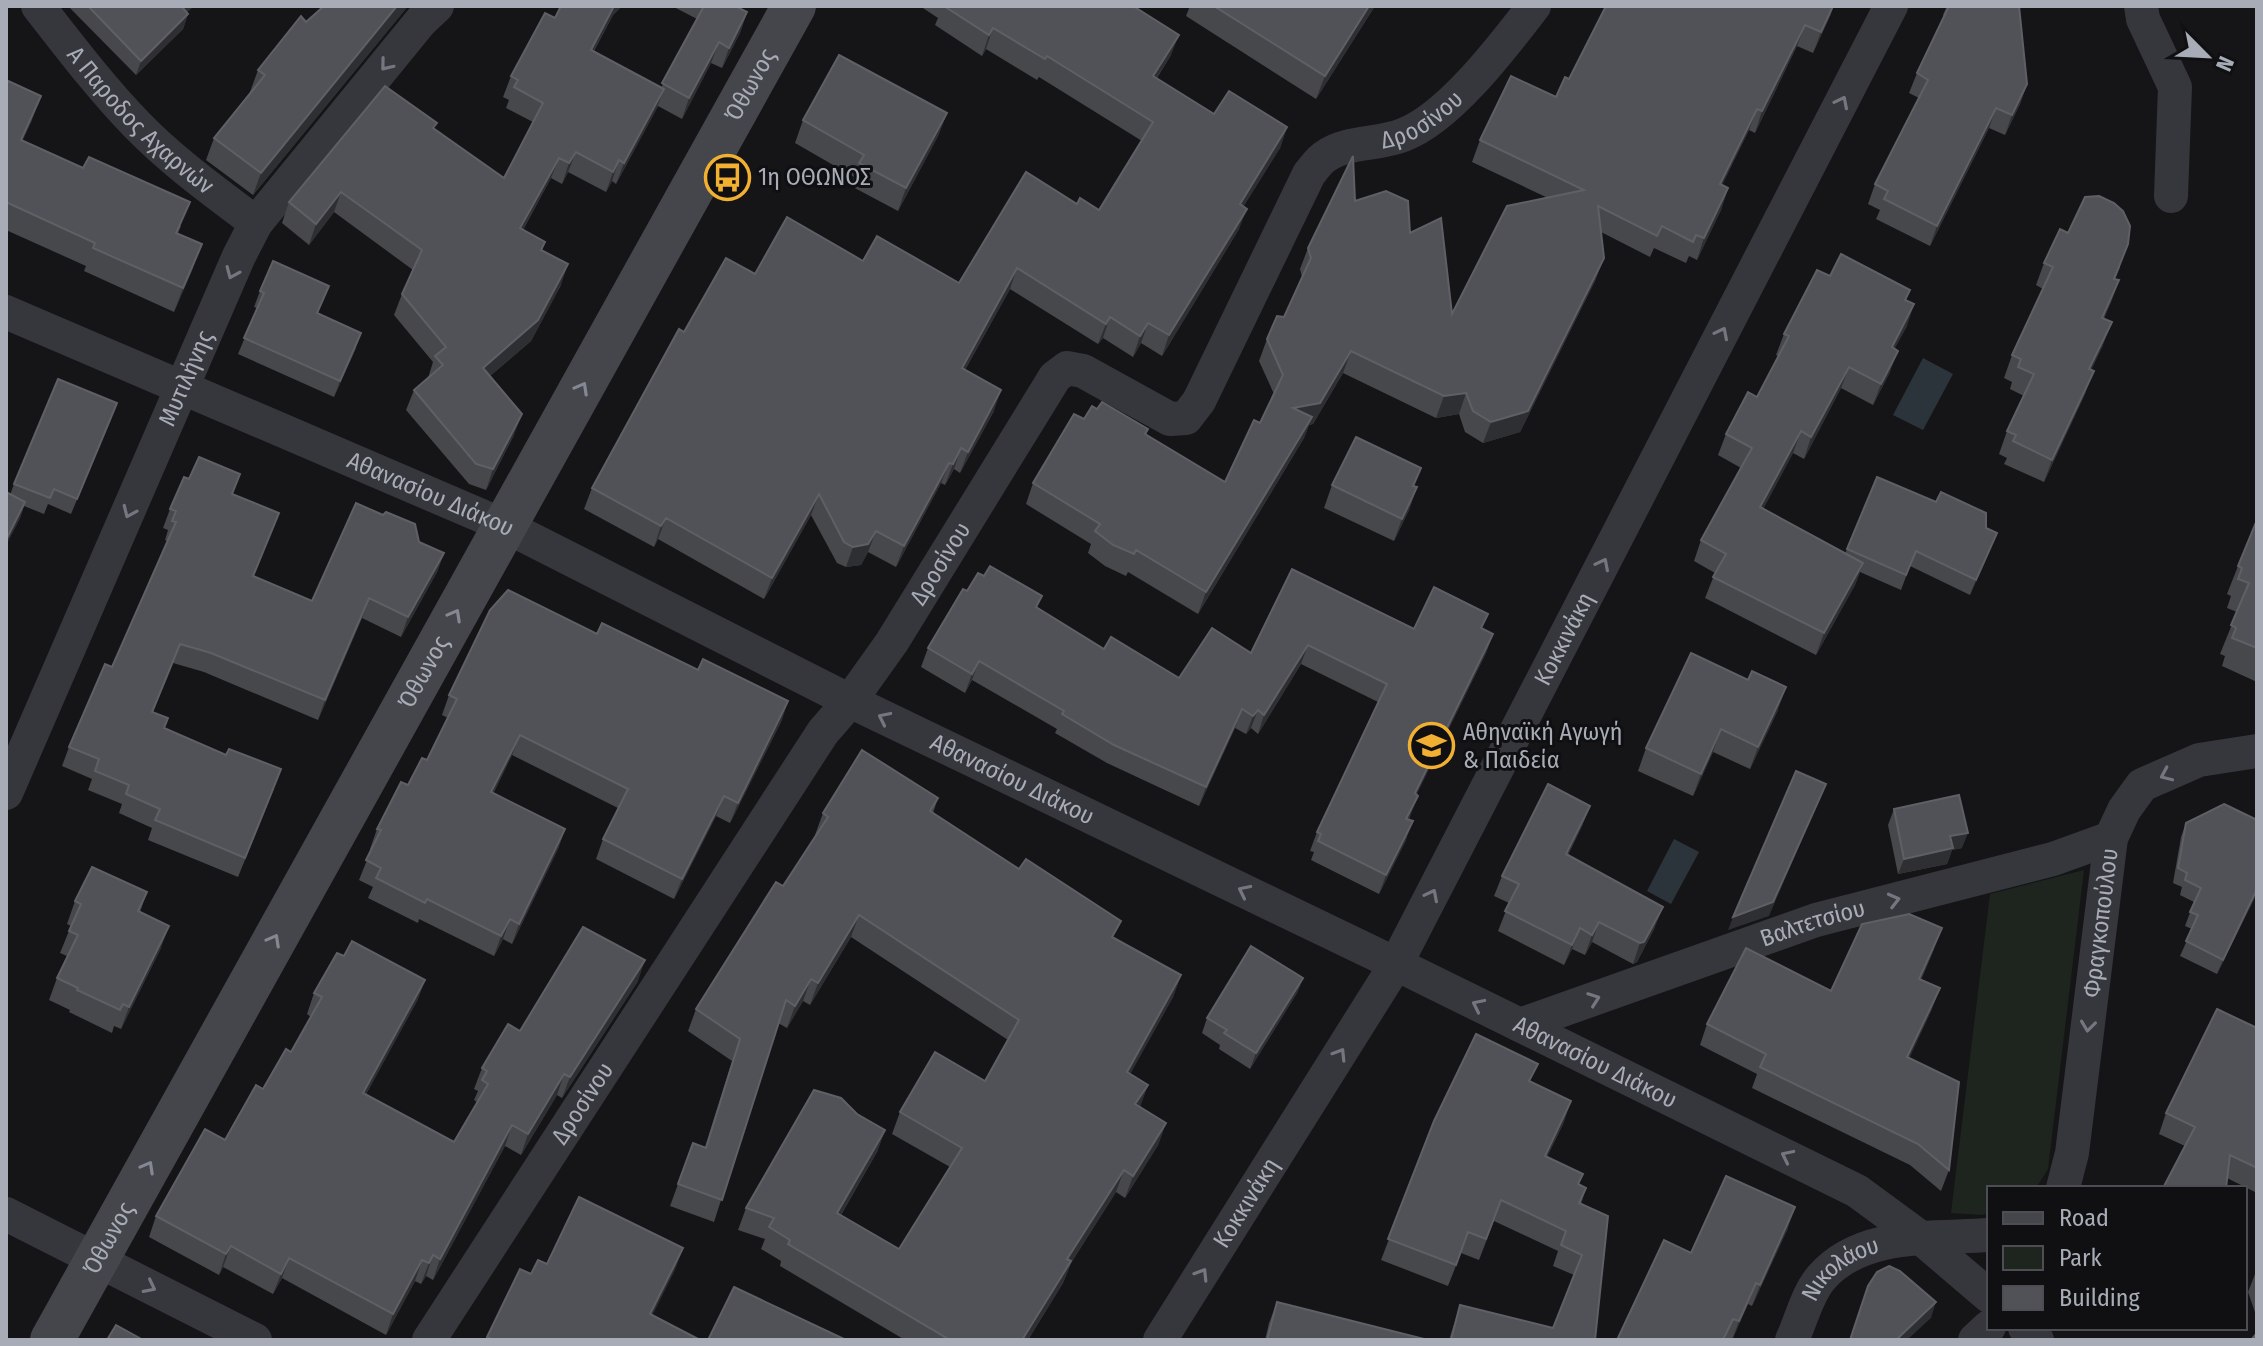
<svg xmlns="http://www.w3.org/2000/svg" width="2263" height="1346" font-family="'Fira Sans Condensed',sans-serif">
<rect width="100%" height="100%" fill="#151517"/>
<polygon fill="#1d251e" points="2084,870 2048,1169 2036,1188 1989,1188 1989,1213 1982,1215 1951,1213 1990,894"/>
<g fill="#2b343b">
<polygon points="1923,358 1953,374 1923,430 1893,415"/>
<polygon points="1674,839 1699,852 1671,904 1647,891"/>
</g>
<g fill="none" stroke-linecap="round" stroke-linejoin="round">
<g stroke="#36373c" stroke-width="34">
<path id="s1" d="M38,6C70,47 101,88 137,125C173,162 215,192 256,223"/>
<polyline points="2141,6 2143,19 2175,87 2171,196"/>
<path id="s2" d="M6,312L505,526L850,701L1396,964L1857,1191L1921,1238L1989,1296"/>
<path id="s3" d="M6,793L239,256L256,223L421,21L437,6"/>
<path id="s4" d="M1520,1025L1816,920L2053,859L2111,838"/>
<path id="s5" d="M2063,1188L2072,1153L2111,838L2124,810L2142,785L2199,760L2257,751"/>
<polyline points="6,1214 255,1340"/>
<polyline points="2025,1328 2037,1340"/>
<path id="s6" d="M429,1340L823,732L850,701L892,642L1055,377L1067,368L1083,371L1170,419L1186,418L1199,401L1309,174C1314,168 1319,160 1326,156C1347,141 1379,145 1403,135C1449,118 1504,45 1534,6"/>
<path id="s7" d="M1160,1340L1396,964L1891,6"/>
<path id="s8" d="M1792,1340C1801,1321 1807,1294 1821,1278C1861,1231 1933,1239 1989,1235"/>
<polyline points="1975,1340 1989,1327"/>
</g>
<path stroke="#44464c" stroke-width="44" id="s9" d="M52,1340L794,6"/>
</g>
<g fill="#46484c">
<polygon points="68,6 194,6 187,12 188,14 183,29 136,75"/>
<polygon points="324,6 408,6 253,195 206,160 214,138 251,92 250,92 258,70"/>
<polygon points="561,6 622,6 613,15 594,51 661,88 697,19 672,6 735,6 747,12 740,33 722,68 711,63 682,119 658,106 616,184 612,181 606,192 568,172 562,184 551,178 523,230 545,242 542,250 561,285 531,341 490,376 514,435 486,490 469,484 406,410 414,390 428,378 433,362 394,315 402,294 413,270 334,212 309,245 282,223 289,202 434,129 504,178 533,122 506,108 509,100 503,97 511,76 555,18"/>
<polygon points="920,6 1108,6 1171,55 1157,78 1214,114 1287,127 1280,148 1243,207 1239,229 1162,356 1141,343 1133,357 1103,338 1098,344 1010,289 965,370 994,411 960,473 954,469 945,485 941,483 896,567 868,552 861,565 846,567 837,563 811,515 764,599 658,539 654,547 584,509 592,488 684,332 755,274 863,261 959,283 1077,204 1099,210 1142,141 1039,77 1037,80 986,49 982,56 935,25 938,18"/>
<polygon points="1190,6 1375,6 1316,99 1186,16"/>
<polygon points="1947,6 2019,6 2027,84 2020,104 2005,135 1989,128 1930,246 1876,219 1880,210 1868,204 1875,184 1919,98 1909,93 1917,73 1944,16 1943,15"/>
<polygon points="1831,14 1813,53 1797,46 1755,133 1749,130 1722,185 1728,188 1721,210 1697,260 1689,256 1686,263 1654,248 1650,257 1601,232 1596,279 1520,432 1483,443 1465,432 1459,414 1436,418 1343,373 1313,424 1309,425 1304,438 1198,614 1128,572 1126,576 1105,566 1088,553 1091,544 1026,504 1033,483 1084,419 1097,409 1148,429 1146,435 1225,482 1260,423 1274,394 1259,361 1267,339 1284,317 1302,277 1300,269 1308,248 1355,201 1410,233 1452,314 1548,198 1472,162 1480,140 1556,97 1569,79"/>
<polygon points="6,80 32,120 22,141 181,226 178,233 193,268 174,312 84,271 86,266 6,230"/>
<polygon points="947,113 938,136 898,211 851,186 854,177 795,143 803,120"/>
<polygon points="2068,233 2120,267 2115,279 2119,280 2104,319 2103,345 2091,370 2085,394 2044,482 2004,464 2007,458 1999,454 2007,431 2024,396 2010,389 2012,382 2004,378 2012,355 2043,289 2036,285 2044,263"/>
<polygon points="1830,276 1910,290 1906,300 1907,326 1894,349 1890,372 1873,405 1841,388 1804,459 1793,453 1763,509 1845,554 1877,477 1997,533 1970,595 1910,566 1901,590 1860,572 1855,585 1816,655 1705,598 1715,573 1694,561 1701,540 1741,468 1718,455 1726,434 1757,397 1778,356 1776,355 1784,334"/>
<polygon points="329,286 318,313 356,348 334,397 238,354 257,308 254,307 260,291"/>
<polygon points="111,419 71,514 48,504 44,514 24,506 20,518 6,545 6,492 10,495 14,484"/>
<polygon points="1332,485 1417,487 1409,510 1394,541 1324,508"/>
<polygon points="233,494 279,513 254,576 312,601 419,542 444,553 437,572 401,637 362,618 318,720 204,672 173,663 153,712 164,729 274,789 238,877 148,840 152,828 119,813 122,804 88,790 92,779 62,766 69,747 112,667 167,541 165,540 168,530 163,528 170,509"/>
<polygon points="2257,520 2257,682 2222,666 2225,656 2220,654 2237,612 2227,608 2231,596 2227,594 2238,566"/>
<polygon points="984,576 1104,649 1179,678 1251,653 1414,629 1482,629 1493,634 1486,653 1416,795 1409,820 1406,840 1379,894 1311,860 1314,852 1310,851 1317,832 1378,702 1301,664 1258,734 1251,728 1246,734 1235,728 1199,806 1107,763 1055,733 1057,729 972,680 965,693 921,667 928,648 967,591"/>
<polygon points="597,634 788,701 781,722 730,823 716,816 674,899 596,859 603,839 618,808 512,755 493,794 565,829 558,849 512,944 503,939 494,956 419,919 418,923 368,898 373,887 359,880 371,850 370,849 377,829 427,760 448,718 442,715 449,695"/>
<polygon points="1748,680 1778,710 1750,769 1713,752 1693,796 1638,771 1646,748"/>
<polygon points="938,798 933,813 1114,938 1181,975 1173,997 1130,1074 1148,1085 1140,1106 1166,1123 1158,1145 1125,1198 1116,1192 1071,1263 1063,1283 1028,1340 905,1340 780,1266 781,1261 761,1249 765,1239 738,1230 746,1208 857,1114 885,1130 877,1152 841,1215 899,1249 950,1167 892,1134 900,1112 985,1081 1008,1040 851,937 810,1005 803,1001 787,1028 778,1023 714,1222 670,1206 693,1143 705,1147 732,1061 688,1031 696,1009 783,886 815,836 815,835 823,813"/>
<polygon points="1590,806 1582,826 1568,855 1655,927 1637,962 1633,964 1592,942 1585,955 1572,949 1564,965 1498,931 1509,903 1494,896 1502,876"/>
<polygon points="1894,809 1962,848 1952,850 1947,864 1898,874 1888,825"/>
<polygon points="2257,820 2257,893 2217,974 2180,956 2192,929 2185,926 2194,902 2180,895 2182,887 2173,883 2181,837 2186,823"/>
<polygon points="147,892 140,912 161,948 121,1029 114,1026 112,1033 69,1012 70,1010 49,1000 57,978 67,956 60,953 71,926 67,924 75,901"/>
<polygon points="1934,949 1921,980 1932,1009 1909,1058 1949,1170 1941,1191 1910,1165 1752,1088 1757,1074 1700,1045 1707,1024 1831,991"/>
<polygon points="344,956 425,980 417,1001 366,1094 454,1142 477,1102 474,1100 478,1091 474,1089 482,1068 520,1031 638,981 562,1098 557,1095 521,1155 505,1146 433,1280 426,1276 421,1284 415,1281 386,1335 282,1278 273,1294 223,1267 219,1275 149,1237 156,1216 225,1140 291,1052 311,1017 307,1014 314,993"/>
<polygon points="1303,978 1297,993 1250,1069 1219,1049 1220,1045 1202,1033 1207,1018"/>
<polygon points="2257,1028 2257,1193 2227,1178 2185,1146 2159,1134 2166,1113"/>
<polygon points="1531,1082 1564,1122 1547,1157 1579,1184 1586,1188 1581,1204 1595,1340 1449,1340 1460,1305 1553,1328 1574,1275 1553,1266 1558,1251 1494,1221 1479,1260 1461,1253 1448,1286 1381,1260 1434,1121"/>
<polygon points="1788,1228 1752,1306 1748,1304 1732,1340 1726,1339 1691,1253"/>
<polygon points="2257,1269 2257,1318 2248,1292"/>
<polygon points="1277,1302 1428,1340 1265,1340 1269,1323"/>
</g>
<g fill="#2e2f32">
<polygon points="183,6 194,6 176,22"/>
<polygon points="397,6 408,6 253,195 261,173"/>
<polygon points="614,6 622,6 613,15 583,70 591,50"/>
<polygon points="1369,6 1375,6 1316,99 1325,76"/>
<polygon points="1833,6 1834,6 1831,14 1813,53 1821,32"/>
<polygon points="747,12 740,33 722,68 729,48"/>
<polygon points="188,14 183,29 136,75 141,61"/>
<polygon points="1805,25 1797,46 1755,133 1762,111"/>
<polygon points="993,28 986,49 982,56 989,35"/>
<polygon points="1179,35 1171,55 1145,96 1153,76"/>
<polygon points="719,42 711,63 682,119 689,98"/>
<polygon points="2027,84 2020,104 2005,135 2012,115"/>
<polygon points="664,89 656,110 616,184 624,163"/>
<polygon points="41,96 32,120 12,164 21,140"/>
<polygon points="1996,108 1989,128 1930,246 1937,226"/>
<polygon points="1757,109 1749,130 1712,205 1720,184"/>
<polygon points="947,113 938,136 898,211 906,188"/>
<polygon points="1287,127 1280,148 1232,225 1240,204"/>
<polygon points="576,152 568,172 562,184 569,163"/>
<polygon points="559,158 551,178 512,249 520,228"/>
<polygon points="619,160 612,181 606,192 613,172"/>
<polygon points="1728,188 1721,210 1697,260 1704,238"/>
<polygon points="341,192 334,212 309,245 316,224"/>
<polygon points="1247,209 1239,229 1162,356 1169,335"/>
<polygon points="202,244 193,268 174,312 183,288"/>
<polygon points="1604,258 1596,279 1520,432 1483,443 1491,422"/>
<polygon points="568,264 561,285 531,341 475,389 483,368"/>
<polygon points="1017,268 1010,289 954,389 962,368"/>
<polygon points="2119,280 2111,303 2093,340 2102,318"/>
<polygon points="1914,304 1907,326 1884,368 1892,347"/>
<polygon points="1110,317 1103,338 1098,344 1106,324"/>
<polygon points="2112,322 2103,345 2081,392 2089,369"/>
<polygon points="1148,323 1141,343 1133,357 1140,336"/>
<polygon points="361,333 356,348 334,397 340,381"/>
<polygon points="1351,351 1343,373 1313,424 1309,425 1304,438 1198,614 1206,592 1293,408"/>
<polygon points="1898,351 1890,372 1873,405 1881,384"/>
<polygon points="1849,367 1841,388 1804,459 1811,437"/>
<polygon points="2094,371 2085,394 2044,482 2052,460"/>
<polygon points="1001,390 994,411 960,473 968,452"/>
<polygon points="1466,393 1459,414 1436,418 1444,396"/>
<polygon points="522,414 514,435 486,490 493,469"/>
<polygon points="1801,431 1793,453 1753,528 1760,507"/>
<polygon points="961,448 954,469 945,485 953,464"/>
<polygon points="949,463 941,483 896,567 904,546"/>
<polygon points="1417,487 1409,510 1394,541 1402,519"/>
<polygon points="819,494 811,515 764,599 772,578"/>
<polygon points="25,502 20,518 6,545 6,540"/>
<polygon points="666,518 658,539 654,547 661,526"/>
<polygon points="876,531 868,552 861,565 846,567 853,547"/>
<polygon points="1997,533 1991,548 1970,595 1976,580"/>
<polygon points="444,553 437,572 401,637 408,617"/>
<polygon points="1863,563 1855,585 1816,655 1824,633"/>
<polygon points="369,598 362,618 318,720 325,700"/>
<polygon points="1493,634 1486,653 1408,812 1415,793"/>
<polygon points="1308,645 1301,664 1258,734 1264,715"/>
<polygon points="979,661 972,680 965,693 972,674"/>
<polygon points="1786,687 1778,710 1750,769 1758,747"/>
<polygon points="788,701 781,722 730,823 738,803"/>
<polygon points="1242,709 1235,728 1199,806 1206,787"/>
<polygon points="1258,710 1251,728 1246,734 1253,716"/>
<polygon points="1721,729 1713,752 1693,796 1701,774"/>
<polygon points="520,735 512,755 483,813 491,792"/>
<polygon points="1826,784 1769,916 1728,930 1733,917"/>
<polygon points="724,796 716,816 674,899 682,879"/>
<polygon points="1418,796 1411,814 1400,837 1406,819"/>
<polygon points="1590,806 1582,826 1558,874 1566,854"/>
<polygon points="1413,821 1406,840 1379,894 1386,875"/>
<polygon points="565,829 558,849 512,944 519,924"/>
<polygon points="1968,833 1962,848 1952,850 1947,864 1898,874 1904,859 1950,836"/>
<polygon points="2257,889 2257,893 2217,974 2223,960"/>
<polygon points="1663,907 1655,927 1637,962 1633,964 1640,943"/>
<polygon points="859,915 851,937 810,1005 818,983"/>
<polygon points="510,919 503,939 494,956 501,936"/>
<polygon points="1599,922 1592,942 1585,955 1592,935"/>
<polygon points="169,926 161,948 121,1029 129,1007"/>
<polygon points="1580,928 1572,949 1564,965 1572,945"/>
<polygon points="1942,928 1934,949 1912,1000 1919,979"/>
<polygon points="645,960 638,981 562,1098 570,1077"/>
<polygon points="1181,975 1173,997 1119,1094 1127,1072"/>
<polygon points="1303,978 1297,993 1250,1069 1256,1053"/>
<polygon points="811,979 803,1001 787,1028 795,1006"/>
<polygon points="425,980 417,1001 356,1113 363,1093"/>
<polygon points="1940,988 1932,1009 1900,1078 1907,1057"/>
<polygon points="564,1074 557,1095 521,1155 528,1134"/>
<polygon points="1148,1085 1140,1107 1135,1104"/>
<polygon points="1571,1101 1564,1122 1537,1177 1545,1156"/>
<polygon points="1166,1123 1158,1145 1125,1198 1133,1176"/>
<polygon points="512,1125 505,1146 433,1280 440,1259"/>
<polygon points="885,1130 877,1152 829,1235 837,1213"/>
<polygon points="1124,1170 1116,1192 1071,1263 1063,1283 1028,1340 1022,1340 1067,1259"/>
<polygon points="1795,1207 1788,1228 1752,1306 1760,1285"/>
<polygon points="231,1246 223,1267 219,1275 226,1254"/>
<polygon points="683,1248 675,1270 642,1336 650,1314"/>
<polygon points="433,1255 426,1276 421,1284 429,1263"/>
<polygon points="289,1258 282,1278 273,1294 281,1274"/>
<polygon points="422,1260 415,1281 386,1335 393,1314"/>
<polygon points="1756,1283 1748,1304 1732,1340 1739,1321"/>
<polygon points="1936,1302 1931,1318 1907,1340 1896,1340"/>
</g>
<g fill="#515258" stroke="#5e6066" stroke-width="2">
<polygon points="88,6 183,6 182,7 188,14 141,61"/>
<polygon points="324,6 397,6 261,173 214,138 265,75 258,70 301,16 306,22"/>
<polygon points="561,6 614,6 591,50 664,89 624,163 619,160 613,172 576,152 569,163 559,158 520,228 545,242 541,250 568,264 538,320 483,368 522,414 493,469 476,464 414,390 443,365 435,356 446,347 402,294 422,250 341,192 316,224 289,202 385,86 437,123 433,128 504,178 543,103 514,87 518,80 511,76 545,13 555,18"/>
<polygon points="704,6 735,6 747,12 729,48 719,42 689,98 662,83"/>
<polygon points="944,6 1133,6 1179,35 1153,76 1214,114 1229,91 1287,127 1240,204 1247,209 1169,335 1148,323 1140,336 1110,317 1106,324 1017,268 962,368 1001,390 968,452 961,448 953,464 949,463 904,546 876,531 868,544 853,547 844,542 819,494 772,578 666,518 661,526 592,488 679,329 684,332 726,258 755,274 787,217 863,261 877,236 959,283 1026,172 1077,204 1080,198 1099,210 1153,122 1047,56 1045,59 993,28 989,35"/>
<polygon points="1214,6 1369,6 1325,76"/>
<polygon points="1606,6 1833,6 1821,32 1805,25 1762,111 1757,109 1720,184 1728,188 1704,238 1696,235 1693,242 1662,226 1657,236 1598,206 1604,258 1528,411 1491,422 1473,411 1466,393 1444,396 1351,351 1320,403 1293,408 1312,417 1206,592 1136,550 1134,554 1113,545 1095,531 1100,524 1033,483 1074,414 1084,419 1092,406 1097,409 1102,402 1148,429 1145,434 1225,482 1254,420 1260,423 1283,375 1267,339 1277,316 1284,317 1311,258 1308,248 1353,156 1355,201 1386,191 1408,201 1410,233 1441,218 1452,314 1507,206 1584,190 1480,140 1511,76 1556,97 1565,77 1569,79"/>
<polygon points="1949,6 2019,6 2027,84 2012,115 1996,108 1937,226 1884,199 1888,191 1875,184 1928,80 1917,73"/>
<polygon points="839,55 947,113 906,188 859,163 864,155 803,120"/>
<polygon points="6,80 41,96 21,140 83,168 89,157 190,202 176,233 202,244 183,288 93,248 95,243 6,202"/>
<polygon points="2099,196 2114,203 2123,211 2130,226 2128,244 2114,279 2119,280 2102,318 2112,322 2089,369 2094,371 2052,460 2013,441 2016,435 2007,431 2034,374 2018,367 2021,359 2012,355 2053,267 2044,263 2060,229 2068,233 2085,197"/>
<polygon points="1841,254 1910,290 1905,300 1914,304 1892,347 1898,351 1881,384 1849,367 1811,437 1801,431 1760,507 1863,563 1824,633 1713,577 1726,554 1701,540 1752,448 1726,434 1748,392 1757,397 1789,336 1784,334 1817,270 1830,276"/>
<polygon points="273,261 329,286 317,313 361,333 340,381 244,338 264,293 260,291"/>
<polygon points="58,379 117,403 77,499 54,489 50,498 14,484"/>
<polygon points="1356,437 1421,468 1413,486 1417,487 1402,519 1332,485"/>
<polygon points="199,457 240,474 232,494 279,513 253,576 312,601 356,503 383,515 386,512 415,524 419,542 444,553 408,617 369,598 325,700 211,653 180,644 152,712 168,718 164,728 226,755 229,749 281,769 245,858 155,820 160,809 126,794 129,785 95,771 99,759 69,747 105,664 112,667 176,522 172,521 176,511 170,509 184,477 189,479"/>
<polygon points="1877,477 1936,502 1941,492 1986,513 1986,528 1997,533 1976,580 1916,551 1906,575 1847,549"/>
<polygon points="6,492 25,502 6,540"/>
<polygon points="2257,520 2257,648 2232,638 2236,628 2231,625 2249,583 2238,579 2242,568 2238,566"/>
<polygon points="990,566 1042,596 1036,607 1104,649 1111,637 1179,678 1212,628 1251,653 1292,569 1414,629 1434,587 1488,614 1481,628 1493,634 1415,793 1418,796 1406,819 1413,821 1386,875 1318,841 1321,834 1317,832 1387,684 1308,645 1264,715 1258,710 1253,716 1242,709 1206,787 1114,745 1062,714 1064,711 979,661 972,674 928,648 963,589 967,591 978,573 984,576"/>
<polygon points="508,590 597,634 602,623 698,670 703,659 788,701 738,803 724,796 682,879 603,839 628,789 520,735 491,792 565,829 519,924 510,919 501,936 427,899 425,903 376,878 381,868 366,860 381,830 377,829 401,782 408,785 422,758 427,760 457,699 449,695 490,610"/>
<polygon points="1691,653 1748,680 1752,671 1786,687 1758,747 1721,729 1701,774 1646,748"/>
<polygon points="862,750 938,798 930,811 1019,869 1026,859 1121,921 1112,937 1181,975 1127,1072 1148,1085 1135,1104 1166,1123 1133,1176 1124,1170 1067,1259 1071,1261 1022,1340 950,1340 788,1244 790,1240 769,1227 774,1218 746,1208 814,1090 841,1098 857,1114 885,1130 837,1213 899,1249 962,1148 900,1112 935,1052 985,1081 1019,1020 859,915 818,983 811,979 795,1006 786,1000 722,1200 678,1184 693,1143 706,1148 740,1039 696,1009 776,882 783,886 828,817 823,813"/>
<polygon points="1796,771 1826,784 1773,902 1733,917"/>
<polygon points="1548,784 1590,806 1566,854 1663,907 1644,942 1640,943 1599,922 1592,935 1580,928 1572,945 1505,911 1519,884 1502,876"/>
<polygon points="1959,795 1968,833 1950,836 1953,848 1904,859 1894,809"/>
<polygon points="2224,804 2257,820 2257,889 2223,960 2186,941 2198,915 2190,912 2201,888 2185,880 2187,873 2178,868 2186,823"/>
<polygon points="92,867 147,892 138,911 169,926 129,1007 123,1004 120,1010 77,990 78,988 57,978 78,935 69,931 81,904 75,901"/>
<polygon points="1909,914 1942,928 1919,979 1940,988 1907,1057 1959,1082 1949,1170 1918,1144 1760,1067 1766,1054 1707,1024 1746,948 1831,991 1862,924"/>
<polygon points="583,927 645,960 570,1077 564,1074 528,1134 512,1125 440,1259 433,1255 429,1263 422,1260 393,1314 289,1258 281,1274 231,1246 226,1254 156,1216 205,1129 225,1140 256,1085 263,1089 286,1049 291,1052 322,997 314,993 337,953 344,956 352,941 425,980 363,1093 454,1142 488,1084 482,1080 487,1071 482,1068 508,1024 520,1031"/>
<polygon points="1251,946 1303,978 1256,1053 1224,1033 1227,1030 1207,1018"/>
<polygon points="2217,1009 2257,1028 2257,1168 2230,1155 2226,1188 2163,1188 2195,1127 2166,1113"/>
<polygon points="1476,1034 1538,1064 1529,1081 1571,1101 1545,1156 1583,1174 1578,1184 1586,1188 1579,1203 1608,1216 1595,1340 1451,1340 1460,1305 1553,1328 1582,1255 1561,1245 1566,1231 1501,1200 1486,1239 1468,1232 1456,1265 1388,1239 1434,1121"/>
<polygon points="1726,1176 1795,1207 1760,1285 1756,1283 1739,1321 1733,1319 1723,1340 1617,1340 1664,1240 1691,1253"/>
<polygon points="579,1197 683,1248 650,1314 700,1340 493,1340 487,1337 520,1269 531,1274 538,1260 547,1264"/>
<polygon points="1889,1266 1900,1271 1936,1302 1896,1340 1850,1340 1868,1286 1877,1272"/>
<polygon points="734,1287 846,1340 708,1340"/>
<polygon points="1277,1302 1428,1340 1267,1340"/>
<polygon points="116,1325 143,1340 107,1340"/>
<polygon points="2257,1333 2257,1340 2251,1340"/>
</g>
<defs><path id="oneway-chevron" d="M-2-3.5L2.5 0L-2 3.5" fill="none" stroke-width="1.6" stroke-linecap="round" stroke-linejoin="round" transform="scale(2)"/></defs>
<g stroke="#747780">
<use href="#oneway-chevron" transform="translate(386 65) rotate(129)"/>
<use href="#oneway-chevron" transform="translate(1842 102) rotate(-63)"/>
<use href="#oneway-chevron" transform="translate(232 273) rotate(113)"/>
<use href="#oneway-chevron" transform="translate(1722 333) rotate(-63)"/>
<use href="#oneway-chevron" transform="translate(129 512) rotate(114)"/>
<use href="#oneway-chevron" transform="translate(1603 564) rotate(-63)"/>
<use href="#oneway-chevron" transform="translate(884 718) rotate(-154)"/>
<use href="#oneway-chevron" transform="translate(2166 775) rotate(156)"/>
<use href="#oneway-chevron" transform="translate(1244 891) rotate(-154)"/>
<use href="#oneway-chevron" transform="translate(1432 895) rotate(-63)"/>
<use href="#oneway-chevron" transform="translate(1894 900) rotate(-14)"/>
<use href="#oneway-chevron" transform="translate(1594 999) rotate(-20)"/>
<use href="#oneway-chevron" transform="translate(1478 1005) rotate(-154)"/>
<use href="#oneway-chevron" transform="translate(2088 1026) rotate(97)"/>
<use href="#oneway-chevron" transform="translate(1340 1054) rotate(-58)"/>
<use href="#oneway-chevron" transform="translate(1787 1156) rotate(-154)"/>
<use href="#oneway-chevron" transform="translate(1202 1274) rotate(-58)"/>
<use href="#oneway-chevron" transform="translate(150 1287) rotate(27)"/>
</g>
<g stroke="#848892">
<use href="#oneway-chevron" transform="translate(582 388) rotate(-61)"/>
<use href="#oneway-chevron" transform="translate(455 615) rotate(-61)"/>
<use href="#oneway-chevron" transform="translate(274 940) rotate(-61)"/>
<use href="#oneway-chevron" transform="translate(148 1167) rotate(-61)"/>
</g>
<defs>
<symbol id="bus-ring" viewBox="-11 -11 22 22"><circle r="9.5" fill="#101012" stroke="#f2b032" stroke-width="1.5"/><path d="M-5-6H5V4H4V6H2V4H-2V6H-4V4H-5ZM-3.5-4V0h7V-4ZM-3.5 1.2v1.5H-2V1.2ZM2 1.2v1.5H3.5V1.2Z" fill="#f2b032"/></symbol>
<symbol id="school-ring" viewBox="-11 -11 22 22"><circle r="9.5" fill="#101012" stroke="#f2b032" stroke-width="1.5"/><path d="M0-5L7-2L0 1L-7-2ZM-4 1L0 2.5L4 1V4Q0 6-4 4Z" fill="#f2b032"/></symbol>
</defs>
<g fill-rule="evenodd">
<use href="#bus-ring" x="702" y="152" width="51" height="51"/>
<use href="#school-ring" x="1406" y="720" width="51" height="51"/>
</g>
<g text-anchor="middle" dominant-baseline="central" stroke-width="6" stroke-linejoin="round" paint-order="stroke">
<g font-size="24" fill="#a7acb7" stroke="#101012">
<text stroke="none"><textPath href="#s9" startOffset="1436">Όθωνος</textPath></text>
<text stroke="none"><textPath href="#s6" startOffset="1698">Δροσίνου</textPath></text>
<text stroke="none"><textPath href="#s1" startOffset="154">Α Παροδος Αχαρνών</textPath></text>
<text stroke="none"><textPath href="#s3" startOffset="452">Μυτιλήνης</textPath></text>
<text stroke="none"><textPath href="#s2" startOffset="462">Αθανασίου Διάκου</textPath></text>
<text stroke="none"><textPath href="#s6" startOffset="930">Δροσίνου</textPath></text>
<text stroke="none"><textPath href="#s7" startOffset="810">Κοκκινάκη</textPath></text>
<text stroke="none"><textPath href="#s9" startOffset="764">Όθωνος</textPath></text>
<text stroke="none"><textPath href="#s2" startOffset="1110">Αθανασίου Διάκου</textPath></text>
<text stroke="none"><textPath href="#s5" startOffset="268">Φραγκοπούλου</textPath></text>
<text stroke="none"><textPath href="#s4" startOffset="310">Βαλτετσίου</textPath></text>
<text stroke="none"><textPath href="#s2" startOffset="1758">Αθανασίου Διάκου</textPath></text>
<text stroke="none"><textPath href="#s6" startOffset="282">Δροσίνου</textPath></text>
<text stroke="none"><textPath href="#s7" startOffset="162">Κοκκινάκη</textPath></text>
<text stroke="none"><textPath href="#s9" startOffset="116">Όθωνος</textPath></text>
<text stroke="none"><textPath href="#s8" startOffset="90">Νικολάου</textPath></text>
</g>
<g font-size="24" fill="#a7acb7" stroke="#101012" text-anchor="start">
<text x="758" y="177">1η ΟΘΩΝΟΣ</text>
<text x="1463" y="732">Αθηναϊκή Αγωγή<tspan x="1463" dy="28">&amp; Παιδεία</tspan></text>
</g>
</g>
<rect width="2263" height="1346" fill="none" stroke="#a7acb7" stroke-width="16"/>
<rect x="1987" y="1186" width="260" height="144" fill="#101012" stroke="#4c4e54" stroke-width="2"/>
<rect x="2003" y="1212" width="40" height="12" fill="#44464c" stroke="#4c4e54" stroke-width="2"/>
<text x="2059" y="1226" font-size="24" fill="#a7acb7">Road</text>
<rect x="2003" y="1246" width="40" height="24" fill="#1d251e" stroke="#4c4e54" stroke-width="2"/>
<text x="2059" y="1266" font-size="24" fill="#a7acb7">Park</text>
<rect x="2003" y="1286" width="40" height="24" fill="#515258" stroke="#4c4e54" stroke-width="2"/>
<text x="2059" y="1306" font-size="24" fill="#a7acb7">Building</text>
<g transform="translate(2207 56) rotate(114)" stroke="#101012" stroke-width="6" paint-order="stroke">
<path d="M0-6L14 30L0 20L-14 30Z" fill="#a7acb7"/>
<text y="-12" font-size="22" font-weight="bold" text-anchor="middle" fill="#a7acb7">N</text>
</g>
</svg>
